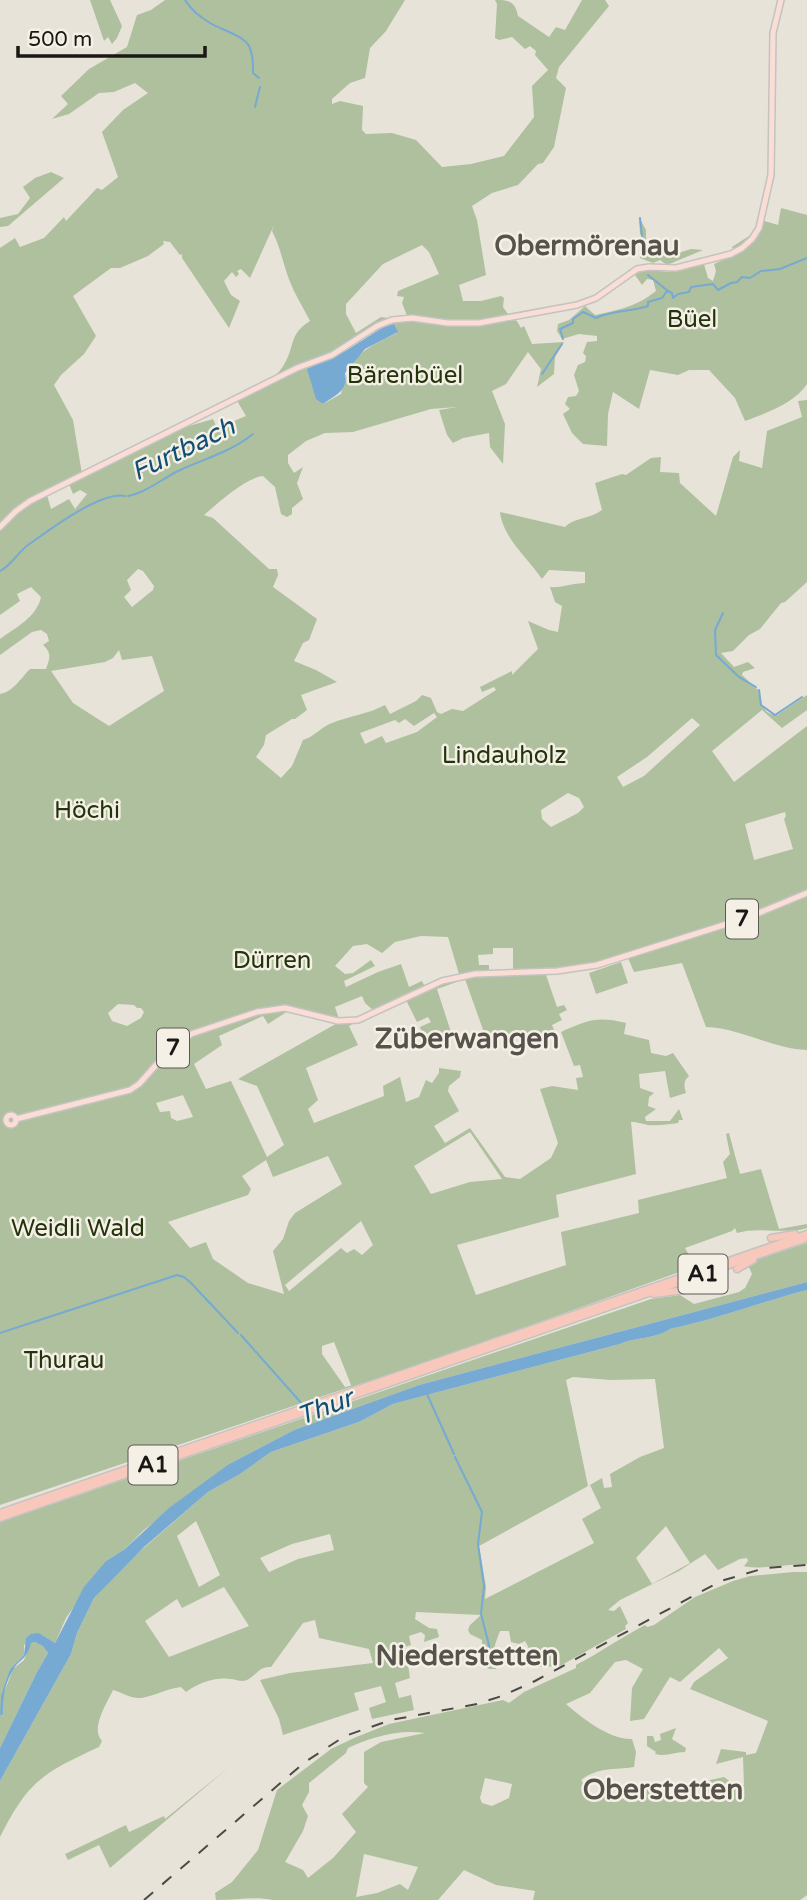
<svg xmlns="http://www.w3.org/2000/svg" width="807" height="1900" font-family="'Varela Round',sans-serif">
<rect width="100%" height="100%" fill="#e8e3d9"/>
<g fill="#aec09d" fill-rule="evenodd">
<polygon points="90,0 110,0 122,26 117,38 112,44 108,37 104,41"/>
<path d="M165,0H405L386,31L370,48L365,78L350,83L332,99V104L340,101L363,106L362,130L366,134L392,133L416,140L442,167L471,164L504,156L534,117L532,86L548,70L535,55L536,51L530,46L525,49L512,37L499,40L495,38L497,4L495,0C509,0 515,1 518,16L549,37L556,27L565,30L582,0H605L609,6L559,67L556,78L566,88L554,147L543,163L538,164L518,185L492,193L472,206L477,220L486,275L459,285L463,301H481L501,296L504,298L503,307L508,314L507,317L517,321L521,328L524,326L532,344L564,342L555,357L554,374L537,387L541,369L528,352L506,384L492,391L505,424L503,464L490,447L489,433L463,438L453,443L447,435L439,410L457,407L431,409L353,432L325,433L306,441L288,455V463L294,473L303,467L297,483L303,499L292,508V514L287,517L281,514L275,487L263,476C245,478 218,503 204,515L213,518L269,569H277L278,575L273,587L317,619L309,640L303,643L294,661L316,670L337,682L301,695L307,710L295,719H292L266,735L264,745L256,757L281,778L292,766L303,740C314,737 321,727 332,723C350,716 368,714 385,705L390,714L416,701L422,695L431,698L437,712L441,714L452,709L463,711L496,690L494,687L482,692L480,687L512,671V675L538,649L528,621L549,630L558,632L562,606L555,602L550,587C563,588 572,583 585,583V572L549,570L542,579C528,558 503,538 500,512L565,527C573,518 590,519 602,510L595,483L622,474L626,475L651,458L661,457L660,472L679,473L680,483L716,516L733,457L740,450L739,461L762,468L767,431L802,417L798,401L807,400V582L785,602L781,603L760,629L749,635L733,651L721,653L734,667L748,662L755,668L743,672L742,675L758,690C760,702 763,715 777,715L807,695V710L782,728L762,710L712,751L734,782L807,726V1050C772,1049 741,1028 706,1027L682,963L634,972L628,958L545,972L557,1007L564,1005L567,1010L559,1014L562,1020L552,1025L555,1033L528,1043L524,1030L487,1041L465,979L437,989L451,1032L425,1042L420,1027L431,1022L428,1017L417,1022L405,998L349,1026L358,1045L306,1068L318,1100L308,1109L314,1123L384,1096L383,1086L400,1077L406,1102L419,1097L426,1080L432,1083L439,1073V1068L461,1071L460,1077L449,1086L448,1091L459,1111L434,1126L445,1143L470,1128L505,1177L520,1179L551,1158L558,1143L540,1089L552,1086L578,1090L576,1078L583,1077L580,1065L574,1066L561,1032C588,1020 597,1016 626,1023L624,1034L649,1040L651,1053L666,1056L673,1053L689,1076C683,1081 684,1086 686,1093L670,1098L665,1071L639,1074L640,1088L654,1093L649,1097L648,1106L656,1109L645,1117L646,1121H670L679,1109L683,1120H679L678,1123C669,1124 658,1126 648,1125C642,1124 638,1122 631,1122L636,1174L556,1195L559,1217L457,1245L476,1295L566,1265L561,1232L639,1213L638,1200L727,1178L723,1162L730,1154L726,1134L729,1133L740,1174L761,1169L779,1229L807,1224V1228C784,1235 759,1226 737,1233L735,1228L732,1231L685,1248L689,1255L691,1266L688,1269L399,1372L344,1389L0,1505V694C13,692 21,678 30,669H46C50,658 52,653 43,645L49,641L47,634L41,630L32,632L0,655V639C15,628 37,617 41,597L31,587L17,594L20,601L0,615V530C14,515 28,504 47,495L51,509L69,499L75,509L87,494L80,490L73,494L69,484L179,429L213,419L217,428L246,416L236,399C252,389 276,381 285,363C295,345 289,334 310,321C305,311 299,301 294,291C284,271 282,250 272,231L274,225L250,278L241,269L237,271L239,274L236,277L232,272L224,281L231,295L240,301L229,328L182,258V254L180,255L170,242L163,241L164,244L148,256L120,268H111L73,296L96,336L84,354L61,375L54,385L73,420L82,474L32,498L0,524V248L15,238L20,247L44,238L64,217L66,221L97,188L102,190L118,177L102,132L123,110L148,93L135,83L114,92L99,93L69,114L52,119L68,104L61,96L89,69L127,47L137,15L151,10ZM422,245L429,252L439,274L398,291L397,296L404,297L402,303L408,318L395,319L394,324L397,333C363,350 350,354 341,394L323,404L320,401L331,358L385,326L388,318L381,317L356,333L346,314V304L383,264ZM138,569L143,571L154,586L153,590L132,607L124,597L131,590L127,580ZM119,650L122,660L152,656L164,691L109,726L73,703L51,671L105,662L113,658ZM434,713L437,717L417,732L386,743L382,736L365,744L360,733L395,720L399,723L405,719L414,726ZM692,718L700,725L644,776L623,787L617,777L647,757ZM568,793L579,798L584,807L578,813L551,827L542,819L541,810ZM785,812L786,816L784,819L793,849L754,860L745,824ZM421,936L448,937L459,974L424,985L422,981L409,987L401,964L378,972L346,987L344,981L375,966L371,960L353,973L345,974L335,966L353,946L367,944L382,953L395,942ZM493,948H513V970L489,971V965H479L478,955L493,954ZM362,996L365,1003L374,1011L354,1019H339L335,1007ZM118,1004L134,1005L137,1008H141L144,1012L141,1018L127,1026L112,1021L108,1013ZM291,1009L341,1021L238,1079L257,1086L284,1145L267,1157L231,1081L206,1089L194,1064L222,1045L219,1036L263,1016L268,1024ZM183,1095L193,1117L177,1121L171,1118L170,1111L160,1112L156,1103ZM470,1132L502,1179L470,1182L431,1194L414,1166ZM328,1156L342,1184L295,1213L289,1221L283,1239L273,1251L284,1294L248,1283L213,1259L206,1242L190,1248L168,1222L248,1195L251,1189L242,1176L266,1160L273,1177ZM361,1221L373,1245L362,1255L354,1249L347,1253L341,1248L289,1291L285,1285ZM334,1342L351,1385L350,1386L345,1387L322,1354V1346Z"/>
<polygon points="51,172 64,178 8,226 0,227 0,218 18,214 30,198 23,187 35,178"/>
<path d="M781,208L807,215V384C795,403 766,413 745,421L735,398L709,370H689L678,375L650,370L639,409L613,392L608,414L607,446L583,444L572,433L563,414L570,409L565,404L568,397L576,396L579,391L574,375L578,365L585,362L586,356L583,353L587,342L597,341V336L579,334L562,339L557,331L558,324L569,320L585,306L595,315C622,309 635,307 656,291L653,280L647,279L642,285L635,275L644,269L668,272L704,264L708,278L713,281L716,271L714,264L736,254L732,247L749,236L746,245L761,220L778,225Z"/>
<polygon points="639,217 646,230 646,246 652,250 657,248 669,256 691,249 703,250 667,265 660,260 653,263 640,258 642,236 640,234"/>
<polygon points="621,962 628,983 596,994 589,973"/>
<polygon points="807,1243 807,1282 419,1385 294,1430 229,1464 144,1530 125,1549 106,1561 66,1618 55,1643 39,1633 24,1645 24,1655 10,1669 2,1698 13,1669 24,1660 31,1643 35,1642 43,1645 48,1653 37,1672 0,1748 0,1716 3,1714 2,1708 0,1714 0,1522 651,1299 680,1295 694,1304 739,1292 745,1288 752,1274 748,1265 758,1259"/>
<path d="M807,1290V1564C793,1564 753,1570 744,1566L748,1561L747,1558L740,1559L718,1570L705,1554L679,1571L620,1600L608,1610L614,1611L620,1606L628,1623L625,1626L626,1629L560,1666L539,1667L525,1641L519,1644L511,1642L509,1631H500C496,1642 490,1654 497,1665L496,1669H489L483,1666L482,1640L470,1634L468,1630L470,1625L481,1615L416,1612L415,1619L429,1628L437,1629L439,1637L424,1642L425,1635L421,1632L409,1636L411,1645L402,1648L407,1658L410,1678L395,1683L399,1698L411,1695L414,1710L372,1719L369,1708L386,1702L381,1686L354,1693L359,1710L283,1735L279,1719L260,1680L290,1673L373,1663L369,1649L319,1638L315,1620L303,1623L271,1667C259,1666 257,1675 247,1680C241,1683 236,1679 230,1679C214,1677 199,1683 186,1692L181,1687C166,1689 154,1696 141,1698C130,1699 122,1692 113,1690C107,1703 90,1729 102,1741L99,1747C43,1773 29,1780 0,1837V1781L71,1654L77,1633L94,1598L123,1566L208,1492L240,1474L271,1452L359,1422L393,1404L620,1344C636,1337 656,1339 670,1329C717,1319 761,1302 807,1290ZM573,1377L611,1380L655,1379L664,1448L640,1457L610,1474L612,1487L604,1488L602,1478L590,1485L601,1508L582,1519L594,1543L485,1599L486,1587L479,1546L588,1486L566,1380ZM196,1521L220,1575L199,1587L177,1536ZM666,1526L690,1563L652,1584L636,1558ZM330,1534L334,1550L298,1559L269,1572L260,1558L292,1544ZM224,1587L249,1626L169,1657L145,1621L177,1599L182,1608Z"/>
<path d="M793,1572H807V1895L800,1900H533L535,1891L496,1885L464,1870L438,1900H273C255,1896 236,1900 216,1900L215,1893L232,1882L258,1850L277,1790L331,1749L354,1738L389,1724L503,1700L509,1703L524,1692L576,1668V1665C599,1653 622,1637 645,1625L647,1627L654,1625L695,1597L733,1581L750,1576ZM719,1648L728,1658L694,1682L690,1689L768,1721L756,1753L746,1755V1752L721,1749L716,1764L743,1757L744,1785L732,1783L724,1777L710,1780L707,1794H664L654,1790L651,1783L632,1786L630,1799L585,1795V1786L581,1780C598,1767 614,1770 634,1767L636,1752L632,1739C610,1740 582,1718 566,1704L590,1693L615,1662L626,1660L643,1669L632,1688L630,1721L644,1719L670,1677L680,1682ZM425,1733L381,1742L364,1752V1783L368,1787L342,1814L356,1832L333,1858L308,1878L303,1870L285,1862L303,1831L308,1816L302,1805L309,1792V1783L346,1753L348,1748C371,1737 399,1729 425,1733ZM485,1778L512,1784L509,1798L492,1806L482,1803L480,1798ZM364,1854L418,1867L408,1890L400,1884L377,1893L356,1897Z"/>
<path d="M676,1728L672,1739L686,1748L685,1752C673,1752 668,1757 655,1754L656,1752L647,1746V1736H653L655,1742L661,1740L660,1734Z"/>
<polygon points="229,1767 110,1868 99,1845 68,1860 65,1854 126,1825 129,1832 164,1816 165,1819"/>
</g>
<g fill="#76aad3">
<path d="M394,324L398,332L365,349L345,373C348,391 337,394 323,404L316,399L307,369L347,350L385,326Z"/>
<path d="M807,1282V1290C761,1302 717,1319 670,1329C656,1339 636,1337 620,1344L393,1404L359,1422L271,1452L240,1474L208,1492L144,1547L94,1598L77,1633L71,1654L0,1781V1748L37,1672L48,1653L43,1646L35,1642L31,1643C27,1660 20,1658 13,1670C5,1683 2,1700 3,1714L0,1716L1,1696L10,1669L24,1655L26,1638L31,1634L39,1633L55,1643L84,1587L106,1561L125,1549L169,1508L229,1464L294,1430L419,1385Z"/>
</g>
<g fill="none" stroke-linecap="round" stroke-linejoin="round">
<g stroke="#76aad3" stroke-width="2">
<path d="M185,0C191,10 200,17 210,23C220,29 244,36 249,46C253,54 253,63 253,73L259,78"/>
<polyline points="255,107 260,87"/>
<polyline points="640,218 642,236"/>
<polyline points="648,275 668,291"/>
<path d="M563,339L560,329L573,323V319L583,312L596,318C613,310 630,312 648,306V302L662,298L667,291L672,293L673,298L678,294L689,292L691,287L713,284L718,290L731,283L737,282L742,277L750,278L761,271L780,269L807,258"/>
<polyline points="542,374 562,344"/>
<path d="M128,496C145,493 162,479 178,471C203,459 231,452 253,434"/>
<path d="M0,571C11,566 18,552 28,545C49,530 101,491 125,496"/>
<polyline points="723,613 715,630 716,655 739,677 756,687"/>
<polyline points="759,690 761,705 775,715 802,697"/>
<polyline points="0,1333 177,1275 184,1277 191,1283 238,1333"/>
<polyline points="241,1335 303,1405"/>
<polyline points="427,1394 454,1454"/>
<polyline points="455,1457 482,1512 478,1544 484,1586 481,1614 489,1645 489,1659"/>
</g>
<defs>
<g id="major">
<polyline points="0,527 16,511 30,501 297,368 332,355 377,326 392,320 412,318 448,323 479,323 577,305 596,298 637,269 649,267 676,268 731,254 742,248 752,239 759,228 771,175 773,33 781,0"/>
<circle cx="11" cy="1120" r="5"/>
<polyline points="16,1119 130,1090 139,1084 165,1055 191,1034 257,1012 285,1008 338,1021 358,1020 442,981 475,974 557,971 597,965 749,917 807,893"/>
</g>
<g id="highway">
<polyline points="771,1238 795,1234"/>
<polyline points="697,1268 708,1262"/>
<polyline points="737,1269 753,1260"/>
<polyline points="654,1294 684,1290"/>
<polyline points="0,1513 807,1234"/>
<polyline points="0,1518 807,1238"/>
</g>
</defs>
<use href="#major" stroke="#c3c3c2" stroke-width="8"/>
<use href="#highway" stroke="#c3c3c2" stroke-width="9"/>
<use href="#major" stroke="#faded6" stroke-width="5"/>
<use href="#highway" stroke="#f7c8bb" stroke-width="6"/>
<polyline stroke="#4c4a45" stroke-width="2" stroke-dasharray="12 12" stroke-linecap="butt" points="144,1900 305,1762 345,1736 391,1720 477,1704 502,1696 535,1681 721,1581 765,1568 807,1565"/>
</g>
<g text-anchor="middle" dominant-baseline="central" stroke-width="5" stroke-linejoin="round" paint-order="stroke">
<g fill="#f5f0e6" stroke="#5c5954" stroke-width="2">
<rect x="726" y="899.5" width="32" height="39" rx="5"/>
<rect x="157" y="1028.5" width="32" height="39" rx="5"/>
<rect x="678.5" y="1254.5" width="49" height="39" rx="5"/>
<rect x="128.5" y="1445.5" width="49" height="39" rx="5"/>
</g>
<g font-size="23" font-weight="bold" fill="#1a1815">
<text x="742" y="919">7</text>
<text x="173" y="1048">7</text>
<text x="703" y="1274">A1</text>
<text x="153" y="1465">A1</text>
</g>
<g font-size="24" fill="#23340c" stroke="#f5f0e6">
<text x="692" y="319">Büel</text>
<text x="405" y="375">Bärenbüel</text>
<text x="504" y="755">Lindauholz</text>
<text x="87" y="810">Höchi</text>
<text x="272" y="960">Dürren</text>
<text x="78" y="1228">Weidli Wald</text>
<text x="64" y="1360">Thurau</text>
</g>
<g font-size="26" font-style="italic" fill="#114e76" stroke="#f5f0e6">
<text transform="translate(183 449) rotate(-26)">Furtbach</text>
<text transform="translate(325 1407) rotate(-21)">Thur</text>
</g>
<g font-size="28" font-weight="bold" fill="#57524b" stroke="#f5f0e6">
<text x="587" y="246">Obermörenau</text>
<text x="467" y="1039">Züberwangen</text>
<text x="467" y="1656">Niederstetten</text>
<text x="663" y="1790">Oberstetten</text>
</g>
</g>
<path d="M18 46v10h187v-10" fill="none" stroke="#1a1815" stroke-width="3.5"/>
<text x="28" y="46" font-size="21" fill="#1a1815" stroke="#f5f0e6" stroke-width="5" paint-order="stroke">500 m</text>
</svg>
